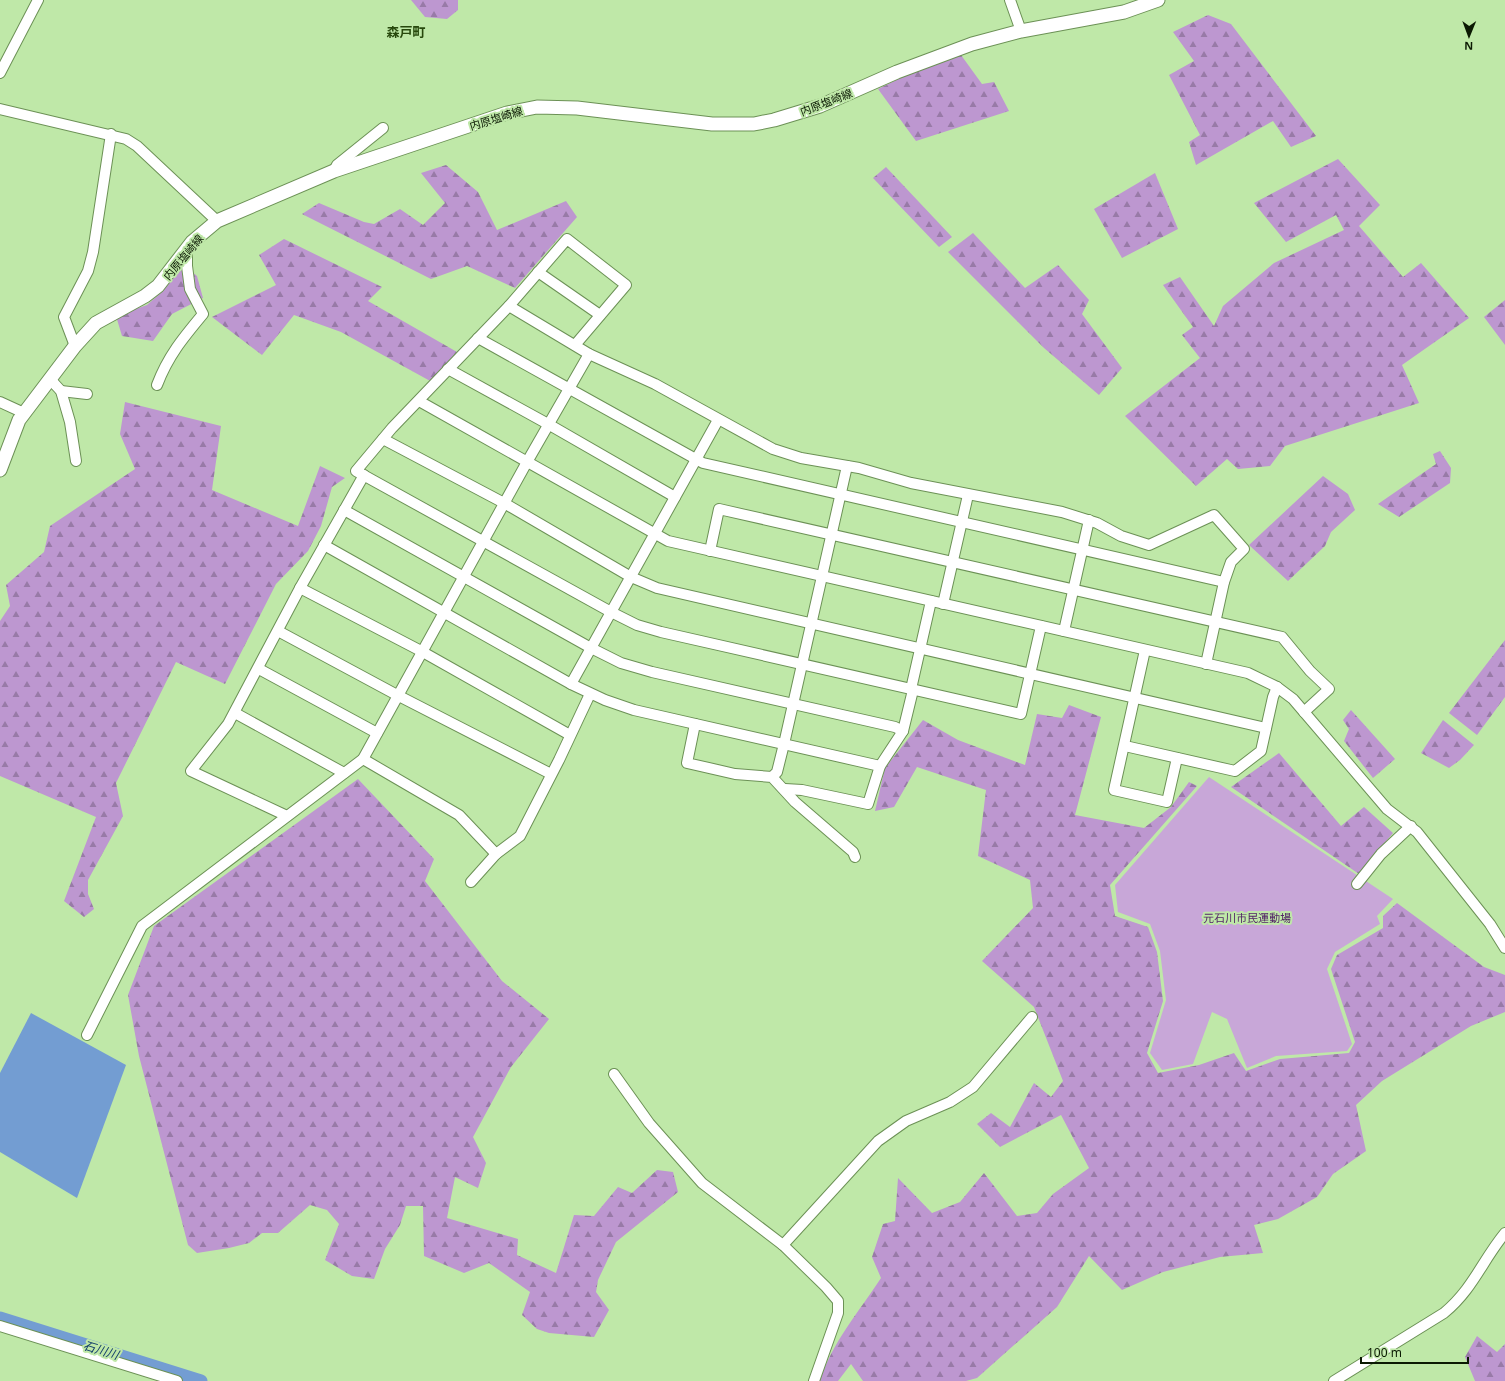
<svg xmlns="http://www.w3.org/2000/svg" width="1505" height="1381" font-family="'Noto Sans','Noto Sans JP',sans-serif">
<defs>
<pattern id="forest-firs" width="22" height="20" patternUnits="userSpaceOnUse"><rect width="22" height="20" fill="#bd97d0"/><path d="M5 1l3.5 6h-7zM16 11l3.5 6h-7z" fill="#987aa7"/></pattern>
</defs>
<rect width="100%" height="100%" fill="#bfe8a8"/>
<polygon fill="#c8a7d8" points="1209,777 1393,899 1377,916 1380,924 1335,952 1327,969 1352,1044 1347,1051 1276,1056 1247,1068 1227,1019 1212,1012 1193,1064 1162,1070 1150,1053 1166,1000 1160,951 1150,924 1118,912 1115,885"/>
<g fill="url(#forest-firs)">
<polygon points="411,0 458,0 458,10 447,19 425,17"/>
<polygon points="1208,15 1231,24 1316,136 1291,147 1273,121 1196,165 1189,142 1200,135 1169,75 1194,61 1173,32"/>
<polygon points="961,55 982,84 994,82 1009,111 916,141 878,89 939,59"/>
<polygon points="1338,159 1380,205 1359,226 1403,277 1421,263 1469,318 1402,365 1419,403 1285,446 1270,466 1238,469 1227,459 1196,486 1125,416 1200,358 1182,335 1193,327 1163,285 1180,277 1214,326 1223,306 1274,263 1344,230 1336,215 1286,242 1254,203"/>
<polygon points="446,165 478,192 497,230 566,201 577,217 515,288 467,266 431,279 302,214 319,203 364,222 374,224 400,209 423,225 445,203 421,173"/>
<polygon points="886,167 952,237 939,247 873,178"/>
<polygon points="1155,173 1178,229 1122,258 1094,209"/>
<polygon points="973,233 1025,288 1058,265 1089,300 1082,314 1122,368 1099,395 1044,348 948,252"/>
<polygon points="284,239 382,287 368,301 457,352 432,382 341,332 294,315 262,355 212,317 276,285 259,255"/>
<polygon points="184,265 197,276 203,298 172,314 153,341 122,336 116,316 147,305 163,291"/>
<polygon points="1505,300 1505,345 1484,317"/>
<polygon points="125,402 221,426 212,490 298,526 320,466 345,478 332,487 321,526 308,551 276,584 225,684 176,662 116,783 123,816 88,880 88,894 94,909 84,917 64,901 96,817 0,776 0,621 10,606 6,585 44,552 50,526 135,469 120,434"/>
<polygon points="1440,451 1451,468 1450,483 1399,517 1378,504 1436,464 1433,454"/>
<polygon points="1323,476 1348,494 1355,510 1331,532 1325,546 1288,581 1249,545"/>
<polygon points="1505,640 1505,697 1477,735 1449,713"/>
<path d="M1069,705L1101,717L1075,815L1144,828L1171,807L1189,782L1197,786L1110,885L1115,916L1148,927L1157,952L1163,1001L1147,1053L1158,1073L1199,1065L1234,1053L1246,1071L1280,1059L1349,1053L1355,1042L1331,969L1337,955L1383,928V916L1397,903L1484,967L1505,975V1012L1471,1026L1382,1081L1356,1105L1366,1151L1333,1174L1317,1197L1278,1219L1254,1225L1263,1253L1220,1257L1163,1272L1122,1290L1089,1256L1057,1307L977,1378L966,1381H863L851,1364L838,1381H820C832,1342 859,1312 881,1278L872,1257L883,1224L895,1221L898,1178L932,1213L960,1202L984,1173L1017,1216L1037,1213L1053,1194L1089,1168L1061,1115L1000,1147L977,1124L991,1113L1010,1127L1034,1083L1051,1097L1063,1081L1034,1007L982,961L1033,908L1030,880L978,856L986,790L917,767L894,807L875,811L885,768L923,720L958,740L1025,765L1037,714L1062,718Z"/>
<polygon points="1351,710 1395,759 1373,778 1344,741 1349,729 1343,720"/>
<polygon points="1443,720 1474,745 1460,760 1449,768 1421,753"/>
<polygon points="1279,753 1341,826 1364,807 1393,833 1359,874 1231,787"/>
<polygon points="358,779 434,859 425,881 502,981 549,1019 511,1067 473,1137 486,1163 478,1188 455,1177 447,1218 518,1239 517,1255 556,1273 574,1215 594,1216 618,1187 632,1193 657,1170 673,1172 678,1192 616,1242 598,1280 596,1292 609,1310 594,1337 549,1333 537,1329 522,1315 530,1292 489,1263 464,1273 424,1256 423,1206 406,1206 400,1225 385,1249 374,1279 352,1276 325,1260 339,1224 327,1210 310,1205 278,1233 262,1233 249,1243 229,1248 197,1253 188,1245 139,1056 128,995 154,926"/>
<polygon points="1477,1336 1497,1352 1505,1344 1505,1381 1475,1381 1465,1357"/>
</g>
<polygon fill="#739dd2" points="31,1013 126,1065 77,1198 0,1152 0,1073"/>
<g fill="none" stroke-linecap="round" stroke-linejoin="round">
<polyline stroke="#739dd2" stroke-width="13" points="0,1318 201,1381"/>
<defs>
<g id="minor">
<polyline points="1010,0 1021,31"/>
<polyline points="0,73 38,0"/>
<polyline points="0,109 126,139 137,146 217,221"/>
<polyline points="334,171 337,165 383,128"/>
<polyline points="538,272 600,315"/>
<polyline points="509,306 589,354 655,384 773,449 801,458 859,468 911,483 1062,512 1097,523 1121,536 1149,545 1214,515 1244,549 1231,562 1224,582 1206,664"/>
<polyline points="478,338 703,463 1224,582"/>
<polyline points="575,345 626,285 567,239 509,306 392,428 356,471 611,612 637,625 661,632 1021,714 1041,626"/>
<polyline points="75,346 64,317 88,271 93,252 111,134"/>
<polyline points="448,369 548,424 675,497"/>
<polyline points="50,379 61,391 70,422 76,461"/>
<path d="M157,385C168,356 183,338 203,314L190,289L187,266V248"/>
<polyline points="61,391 87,394"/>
<polyline points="419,401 668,541 1248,673 1277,687 1293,699 1387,809 1417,832 1490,924 1505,948"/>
<polyline points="0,402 24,413"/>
<polyline points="383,439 504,503 631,577 657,588 1266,728"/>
<polyline points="344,510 591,648 621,663 652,672 895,727 903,731"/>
<polyline points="324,545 571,684 605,700 634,710 880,766"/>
<polyline points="710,551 719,509 1282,637 1310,671 1329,689 1304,712"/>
<polyline points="300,588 421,651 570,735"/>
<polyline points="943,604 968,495"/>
<polyline points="278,631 397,695 551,774"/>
<polyline points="1064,631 1089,520"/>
<polyline points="1145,650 1114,790 1167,802 1177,758"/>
<polyline points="259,669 377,733"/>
<polyline points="571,684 718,420"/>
<polyline points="911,689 931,601"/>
<polyline points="235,713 344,773"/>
<polyline points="695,724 687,763 735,774 772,777 795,802 853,852 855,857"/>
<polyline points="1125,746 1235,771 1261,751 1273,697 1277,687"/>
<polyline points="363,759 459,815 496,854"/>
<polyline points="772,777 777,772 784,744 847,466"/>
<polyline points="785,789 802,790 868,804 880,766 903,731 913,690"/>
<polyline points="287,816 191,771 228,724 300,588 364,475"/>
<polyline points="471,882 496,854 520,836 559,760 590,694"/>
<polyline points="1357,884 1381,854 1411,826"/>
<polyline points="87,1035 142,926 363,759 527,462 589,354"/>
<polyline points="614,1074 649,1123 702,1183 783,1245 826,1287 838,1301 838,1313 814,1381"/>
<polyline points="783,1245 878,1141 906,1121 950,1102 973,1087 1032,1017"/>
<polyline points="0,1326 177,1381"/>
<path d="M1334,1381L1444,1313C1473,1289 1482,1261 1505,1233"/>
</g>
<polyline id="major" points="0,470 19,420 75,346 96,323 145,296 158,286 192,242 217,221 334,171 507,113 537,107 577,108 712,124 754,124 774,120 820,106 897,72 972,44 1021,31 1124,12 1158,0"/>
</defs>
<use href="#minor" stroke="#6c9156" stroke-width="12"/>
<use href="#major" stroke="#6c9156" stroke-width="15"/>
<use href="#minor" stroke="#fff" stroke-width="10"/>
<use href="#major" stroke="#fff" stroke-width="13"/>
</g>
<g text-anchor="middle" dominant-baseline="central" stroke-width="4" stroke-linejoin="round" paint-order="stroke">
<g font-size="11" fill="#0b1903" stroke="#bfe8a8">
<text transform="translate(826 102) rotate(-21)">内原塩崎線</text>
<text transform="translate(496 118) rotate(-17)">内原塩崎線</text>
<text transform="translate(183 257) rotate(-50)">内原塩崎線</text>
</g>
<g font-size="11" fill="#532367" stroke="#bfe8a8">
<text x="1247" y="917">元石川市民運動場</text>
</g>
<g font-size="12" font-style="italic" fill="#0e3969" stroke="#bfe8a8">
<text transform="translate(101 1350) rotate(17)">石川川</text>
</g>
<g font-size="13" font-weight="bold" fill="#27480c" stroke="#bfe8a8">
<text x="406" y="32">森戸町</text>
</g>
</g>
<g transform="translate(1469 36) rotate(181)" stroke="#bfe8a8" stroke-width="3" paint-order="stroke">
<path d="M0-3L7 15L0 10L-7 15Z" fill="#0b1903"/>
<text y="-6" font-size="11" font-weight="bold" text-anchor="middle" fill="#0b1903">N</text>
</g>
<path d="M1361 1357v6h107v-6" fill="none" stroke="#0b1903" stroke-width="2"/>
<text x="1367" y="1357" font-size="12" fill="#0b1903" stroke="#bfe8a8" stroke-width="3" paint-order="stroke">100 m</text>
</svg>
